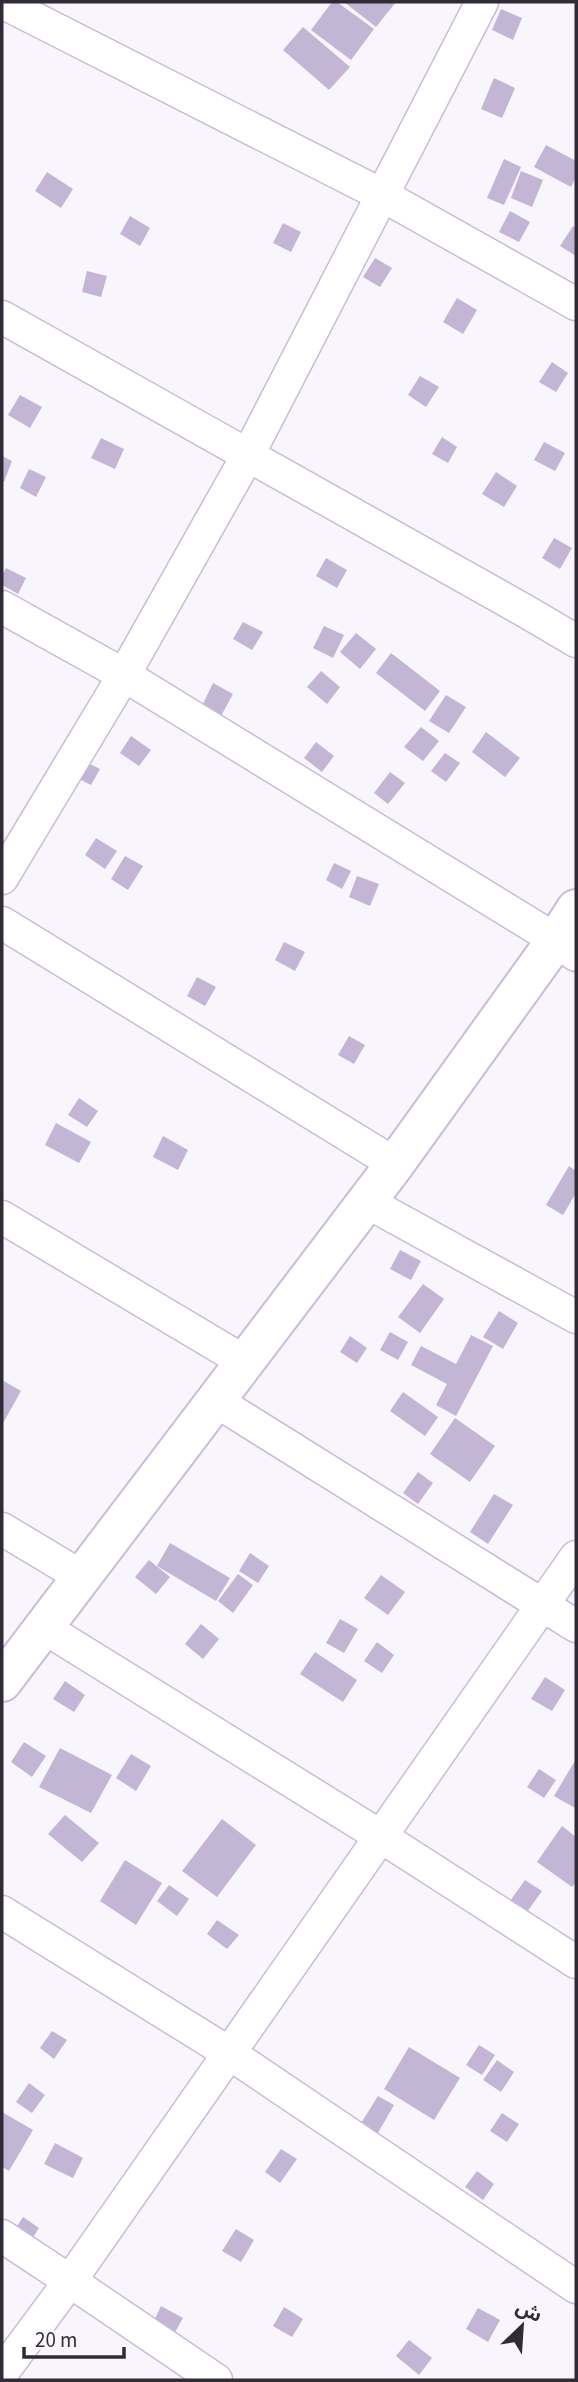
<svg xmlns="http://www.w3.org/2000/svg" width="578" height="2382" font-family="'Source Sans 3','Noto Sans Arabic',sans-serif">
<rect width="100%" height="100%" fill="#f8f5fc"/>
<g fill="#c3b6d4">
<polygon points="332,2 337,2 374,29 351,60 311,30"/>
<polygon points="344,2 396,2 376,27"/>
<polygon points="501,9 522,18 513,40 492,30"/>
<polygon points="303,27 350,67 329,90 283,50"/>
<polygon points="494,78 515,88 502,118 481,109"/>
<polygon points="546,145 576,161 576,177 571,187 534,167"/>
<polygon points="504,159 521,167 504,205 487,198"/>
<polygon points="521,171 543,180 532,207 511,198"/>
<polygon points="47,172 73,189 61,208 35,191"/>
<polygon points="510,211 530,222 519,242 499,232"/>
<polygon points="130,216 150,228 140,246 120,234"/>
<polygon points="283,223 301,232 291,252 273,243"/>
<polygon points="573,226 576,228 576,256 560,246"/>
<polygon points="375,258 392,268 380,287 363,277"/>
<polygon points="87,271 107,276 101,297 82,292"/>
<polygon points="457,298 477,310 463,334 443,322"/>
<polygon points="552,362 568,373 556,392 539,382"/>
<polygon points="420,376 439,387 426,407 408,395"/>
<polygon points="20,395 42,407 30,428 8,415"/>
<polygon points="442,437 457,447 448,463 432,454"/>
<polygon points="101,438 124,449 115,469 91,458"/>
<polygon points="544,442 565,453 555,471 534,460"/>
<polygon points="2,456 12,461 4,482 2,481"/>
<polygon points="29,469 46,477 36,497 20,488"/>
<polygon points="496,472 517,486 504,507 482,494"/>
<polygon points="554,538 572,548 560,569 542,558"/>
<polygon points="326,558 347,570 337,588 316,576"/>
<polygon points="6,568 26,578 18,594 2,585 2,575"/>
<polygon points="243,622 263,632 252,650 233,639"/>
<polygon points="324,626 344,635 333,658 313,648"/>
<polygon points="356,633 376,649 360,669 340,652"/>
<polygon points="391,653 440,691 425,711 376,673"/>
<polygon points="321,671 340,687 327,704 307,687"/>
<polygon points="213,683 233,694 221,716 202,706"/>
<polygon points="446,695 466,707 449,733 429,721"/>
<polygon points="421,727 439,741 423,761 404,747"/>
<polygon points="486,732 520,758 505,777 472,752"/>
<polygon points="131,736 151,750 139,766 120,753"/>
<polygon points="316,742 334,756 322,772 304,758"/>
<polygon points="445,753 460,763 446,782 431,771"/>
<polygon points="80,759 100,769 91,785 71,775"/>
<polygon points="390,772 405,783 388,804 374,793"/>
<polygon points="96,838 117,851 105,869 85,855"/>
<polygon points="125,856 143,866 128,890 111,879"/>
<polygon points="334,863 351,871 342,889 326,880"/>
<polygon points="357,876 379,884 370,906 349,897"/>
<polygon points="284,942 305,952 295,971 275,960"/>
<polygon points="197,977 216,987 205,1006 187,996"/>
<polygon points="349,1036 365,1045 354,1064 338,1055"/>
<polygon points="79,1098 98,1111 87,1127 68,1115"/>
<polygon points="56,1123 91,1142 79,1163 45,1145"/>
<polygon points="163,1136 188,1150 178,1170 153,1157"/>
<polygon points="569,1166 576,1171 576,1193 563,1215 546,1205"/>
<polygon points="400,1250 421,1261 411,1280 390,1269"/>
<polygon points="423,1284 444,1299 420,1333 398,1317"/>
<polygon points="499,1311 518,1323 503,1349 483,1337"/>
<polygon points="390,1332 408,1342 398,1360 380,1350"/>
<polygon points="471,1335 493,1346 456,1416 436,1405 447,1384 411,1365 421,1346 456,1364"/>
<polygon points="350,1336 367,1348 357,1363 340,1352"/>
<polygon points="4,1381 21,1391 2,1425 2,1385"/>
<polygon points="403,1392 438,1417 425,1436 390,1411"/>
<polygon points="455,1418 495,1446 470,1482 430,1454"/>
<polygon points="418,1472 433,1483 418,1504 403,1493"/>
<polygon points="494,1494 513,1505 488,1544 470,1532"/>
<polygon points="170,1543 230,1578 216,1601 157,1566"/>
<polygon points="250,1553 269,1566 258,1583 239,1571"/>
<polygon points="149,1560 170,1577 156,1594 135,1577"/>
<polygon points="238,1574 253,1585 233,1613 218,1601"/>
<polygon points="381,1575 405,1592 388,1615 364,1598"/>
<polygon points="340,1619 358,1629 344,1653 326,1643"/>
<polygon points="201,1624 219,1639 203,1659 185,1644"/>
<polygon points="377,1642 394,1655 382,1673 364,1661"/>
<polygon points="315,1652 357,1680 343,1702 300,1674"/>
<polygon points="545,1677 565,1690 552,1711 531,1699"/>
<polygon points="65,1681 85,1695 74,1712 53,1699"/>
<polygon points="24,1742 46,1756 32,1777 11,1762"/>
<polygon points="60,1748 112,1775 91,1813 39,1787"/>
<polygon points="131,1754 151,1766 136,1791 116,1778"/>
<polygon points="576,1759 576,1806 575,1808 554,1796"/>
<polygon points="539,1769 556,1780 544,1798 527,1787"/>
<polygon points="65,1815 99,1843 82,1862 48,1834"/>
<polygon points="222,1819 256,1845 217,1897 182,1871"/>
<polygon points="562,1826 576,1837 576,1882 572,1887 537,1862"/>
<polygon points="125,1860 162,1883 136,1925 100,1901"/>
<polygon points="525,1880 542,1891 527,1912 510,1901"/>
<polygon points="169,1885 189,1899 177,1916 157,1901"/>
<polygon points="217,1920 239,1935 227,1949 207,1934"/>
<polygon points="52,2031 67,2040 54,2059 40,2048"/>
<polygon points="479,2045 495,2055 482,2075 466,2065"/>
<polygon points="409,2047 460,2078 434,2120 384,2089"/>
<polygon points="497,2060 514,2072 501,2092 483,2080"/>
<polygon points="29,2083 45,2095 32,2113 16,2102"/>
<polygon points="378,2096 394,2105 375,2138 358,2128"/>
<polygon points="2,2112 33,2130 9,2171 2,2167"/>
<polygon points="502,2113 519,2124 507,2142 490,2131"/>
<polygon points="55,2143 83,2158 73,2178 44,2164"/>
<polygon points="281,2149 297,2159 280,2183 265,2172"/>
<polygon points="477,2171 494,2184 483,2200 465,2187"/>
<polygon points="23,2217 39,2228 29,2244 12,2234"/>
<polygon points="236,2229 254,2240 241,2262 222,2251"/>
<polygon points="161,2306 183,2318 174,2334 153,2323"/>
<polygon points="284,2307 303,2319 292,2337 273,2326"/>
<polygon points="478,2308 500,2320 488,2342 466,2329"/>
<polygon points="409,2340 432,2358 419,2375 396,2356"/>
</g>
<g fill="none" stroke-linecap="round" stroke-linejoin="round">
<defs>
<g id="street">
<polyline points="2,2 382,195 576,304"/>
<polyline points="2,317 527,612 576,641"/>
<polyline points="2,607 124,675 556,940 576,955"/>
<polyline points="2,878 124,675 248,455 482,2"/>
<polyline points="2,923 395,1164"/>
<polyline points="367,1202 576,1317"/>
<polyline points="2,1217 245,1362"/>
<polyline points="216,1401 576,1626"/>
<polyline points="2,1529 82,1577"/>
<polyline points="43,1627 380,1836 576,1962"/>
<polyline points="2,1912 229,2053 576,2287"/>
<polyline points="2,2236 70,2281 576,1557"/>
<polyline points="2,2373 70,2281 216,2380"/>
</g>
<polyline id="secondary" points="2,1682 395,1164 556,940 576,909"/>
</defs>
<use href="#street" stroke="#c9bcda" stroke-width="35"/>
<use href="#secondary" stroke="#c9bcda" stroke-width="42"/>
<use href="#street" stroke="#fff" stroke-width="32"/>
<use href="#secondary" stroke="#fff" stroke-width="38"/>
</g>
<rect width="578" height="2382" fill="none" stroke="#312b37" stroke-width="7"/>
<g transform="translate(522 2326) rotate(25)" stroke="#f8f5fc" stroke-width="5" paint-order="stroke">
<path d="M0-5L12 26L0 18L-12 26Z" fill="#312b37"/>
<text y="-10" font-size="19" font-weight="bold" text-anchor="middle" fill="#312b37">ش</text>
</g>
<path d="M24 2347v10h100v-10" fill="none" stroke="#312b37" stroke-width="3.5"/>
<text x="35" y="2347" font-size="21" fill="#312b37" stroke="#f8f5fc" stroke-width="5" paint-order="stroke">20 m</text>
</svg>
